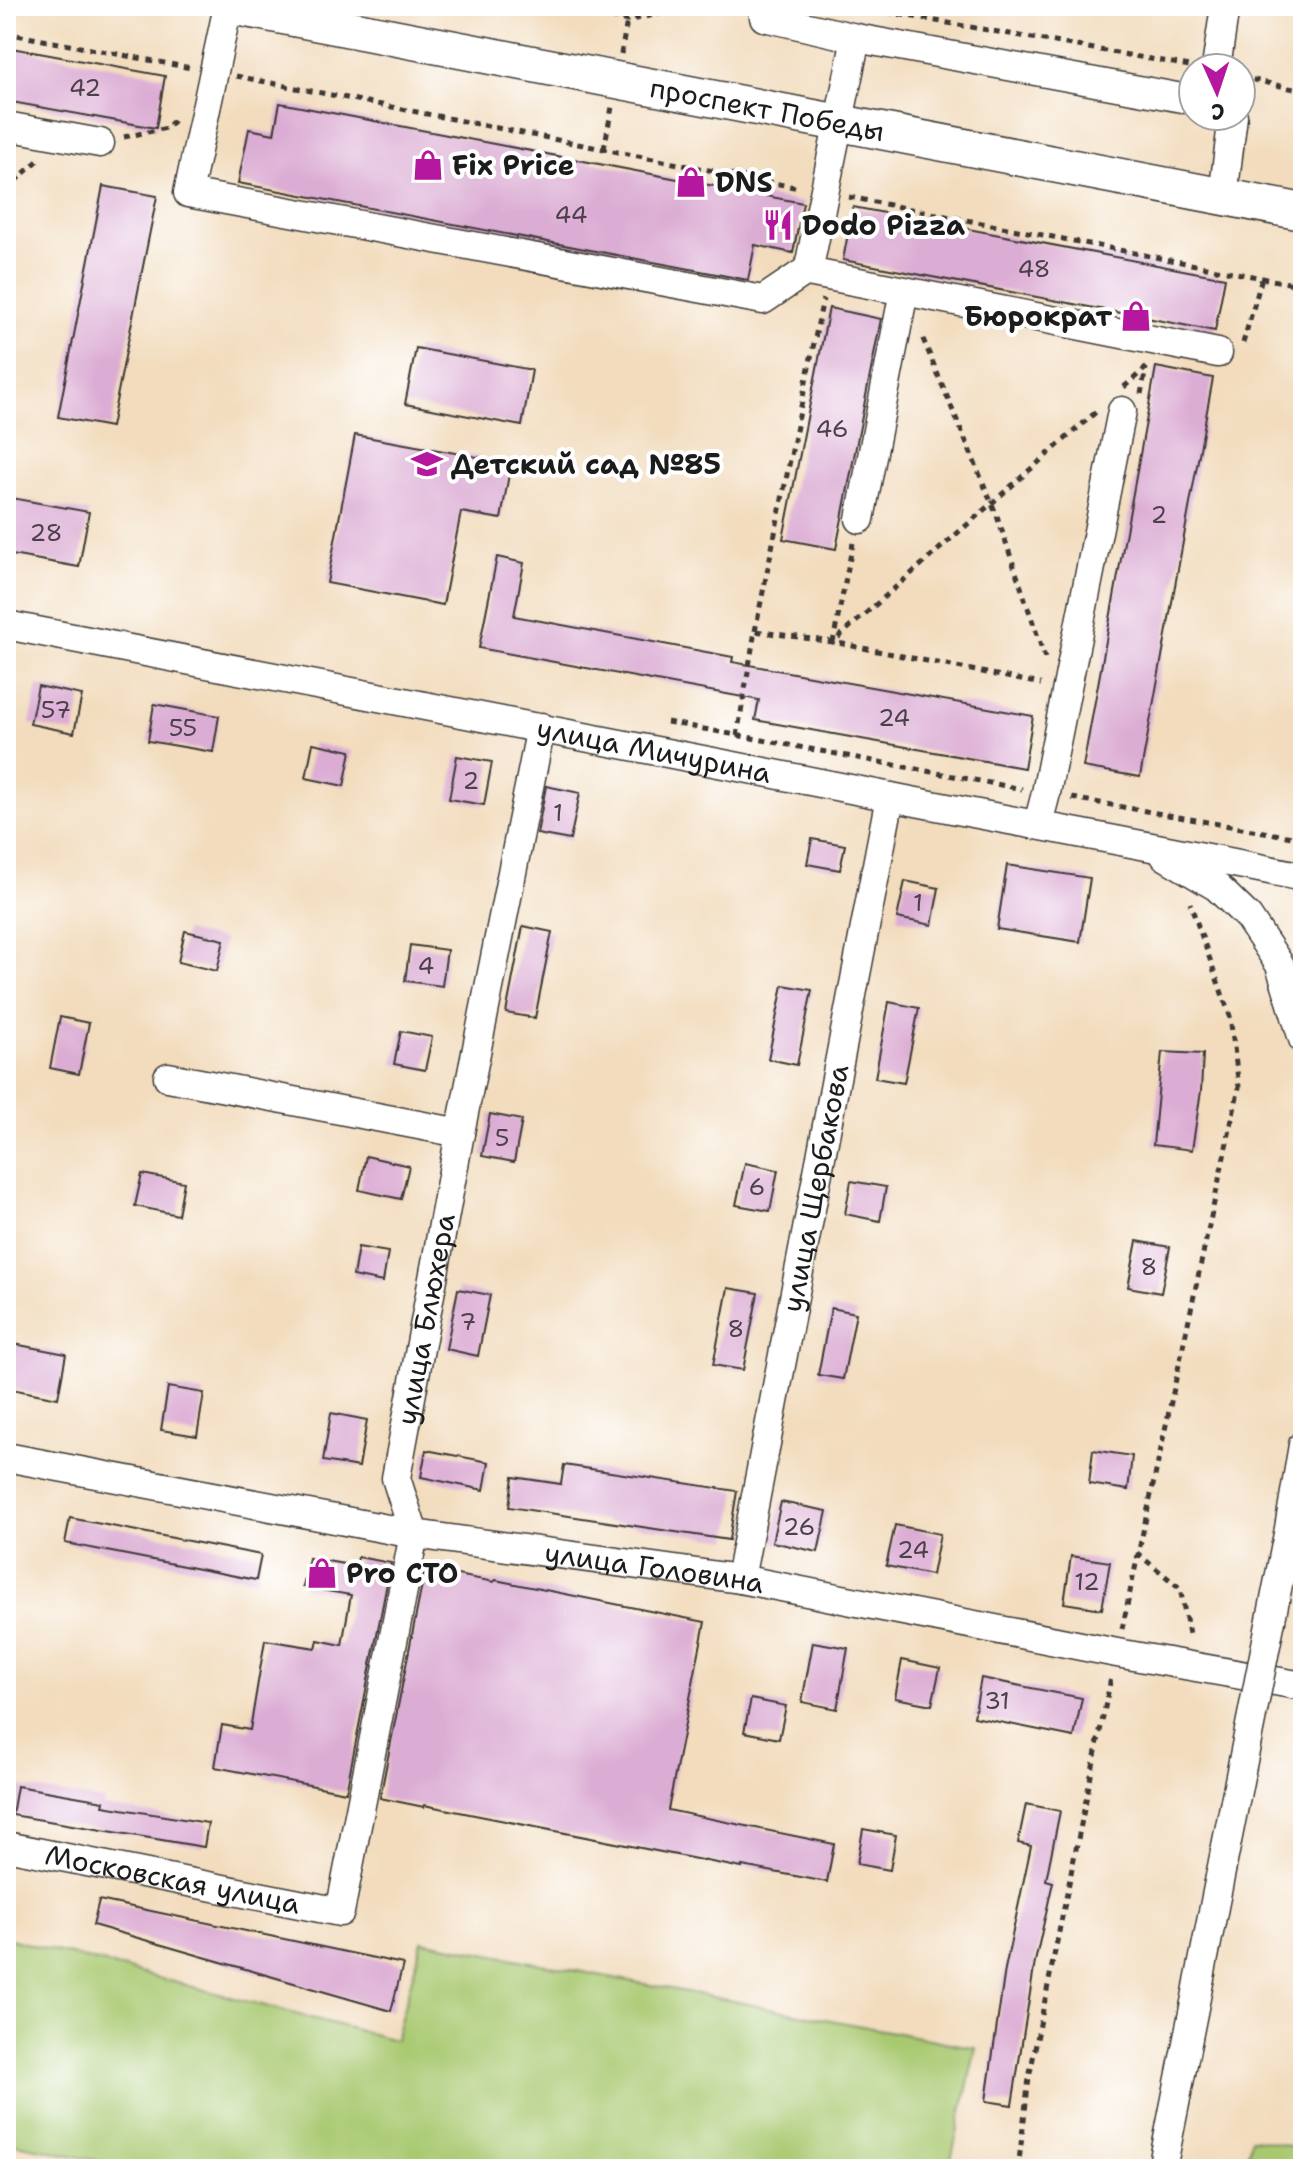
<svg xmlns="http://www.w3.org/2000/svg" width="1309" height="2175" font-family="'Shantell Sans',sans-serif">
<rect width="100%" height="100%" fill="#fff"/>
<filter id="ink" filterUnits="userSpaceOnUse"><feTurbulence type="fractalNoise" baseFrequency=".0125" numOctaves="2"/><feDisplacementMap in="SourceGraphic" scale="16" xChannelSelector="R" yChannelSelector="G"/><feConvolveMatrix kernelMatrix="1 2 1 2 8 2 1 2 1" color-interpolation-filters="sRGB"/></filter>
<filter id="wash" filterUnits="userSpaceOnUse"><feTurbulence type="fractalNoise" baseFrequency=".006" numOctaves="4" result="noise"/><feDisplacementMap in="SourceGraphic" scale="32" xChannelSelector="R" yChannelSelector="G"/><feGaussianBlur stdDeviation="1.8" result="paint"/><feColorMatrix in="noise" values="0 0 0 0 0 0 0 0 0 0 0 0 0 0 0 0 0 1.4 0 .05"/><feComposite in="paint" operator="in"/></filter>
<g filter="url(#wash)">
<rect width="100%" height="100%" fill="#f2dcbd"/>
<g fill="#a9c971" stroke="#627246" stroke-width="2">
<polygon points="6,1938 395,2040 422,1941 976,2048 949,2169 140,2169 6,2142"/>
<polygon points="1251,2138 1303,2149 1303,2169 1245,2169"/>
</g>
<g id="blocks">
<g fill="#dcadd4">
<polygon points="6,47 165,76 156,128 6,101"/>
<polygon points="280,103 803,203 793,253 755,245 748,280 238,183 249,129 274,134"/>
<polygon points="103,186 157,196 111,427 58,417"/>
<polygon points="853,207 1225,278 1215,331 843,260"/>
<polygon points="829,308 881,319 836,549 783,539"/>
<polygon points="416,348 532,370 522,426 405,404"/>
<polygon points="1156,367 1213,378 1140,777 1083,767"/>
<polygon points="355,435 511,463 501,519 461,512 443,605 327,583"/>
<polygon points="6,497 89,512 79,567 6,554"/>
<polygon points="497,557 524,563 514,616 733,657 732,662 1033,716 1024,768 755,720 759,700 479,648"/>
<polygon points="38,686 82,695 74,733 30,724"/>
<polygon points="154,704 219,716 213,752 148,741"/>
<polygon points="313,743 351,751 344,786 306,778"/>
<polygon points="457,756 492,762 484,805 449,799"/>
<polygon points="546,786 580,793 570,840 537,834"/>
<polygon points="812,839 845,845 840,870 807,864"/>
<polygon points="1007,865 1090,878 1080,942 997,929"/>
<polygon points="905,881 939,888 932,925 897,918"/>
<polygon points="523,926 552,932 535,1018 506,1013"/>
<polygon points="185,931 224,940 217,971 178,962"/>
<polygon points="410,945 447,950 442,986 405,981"/>
<polygon points="783,985 812,990 797,1065 768,1059"/>
<polygon points="889,1002 919,1008 904,1083 875,1078"/>
<polygon points="60,1017 89,1023 79,1074 50,1068"/>
<polygon points="401,1031 432,1037 425,1070 394,1064"/>
<polygon points="1162,1052 1203,1054 1201,1091 1192,1150 1153,1145"/>
<polygon points="490,1114 522,1120 514,1162 482,1156"/>
<polygon points="366,1156 409,1166 401,1199 359,1190"/>
<polygon points="745,1163 778,1170 770,1211 736,1205"/>
<polygon points="142,1174 184,1182 178,1215 135,1206"/>
<polygon points="851,1181 886,1187 880,1221 845,1214"/>
<polygon points="1137,1241 1170,1247 1161,1293 1128,1287"/>
<polygon points="358,1247 388,1252 383,1282 353,1276"/>
<polygon points="728,1288 758,1293 743,1370 713,1365"/>
<polygon points="458,1289 490,1295 478,1356 446,1349"/>
<polygon points="831,1308 856,1313 843,1379 818,1375"/>
<polygon points="14,1344 66,1354 58,1398 6,1388"/>
<polygon points="168,1387 204,1393 197,1436 161,1430"/>
<polygon points="331,1413 367,1420 359,1467 323,1461"/>
<polygon points="426,1450 489,1462 484,1490 421,1477"/>
<polygon points="1093,1450 1132,1456 1128,1490 1089,1484"/>
<polygon points="564,1465 737,1491 729,1540 509,1507 513,1477 561,1484"/>
<polygon points="781,1502 827,1511 818,1552 772,1542"/>
<polygon points="70,1518 261,1555 256,1580 65,1543"/>
<polygon points="895,1525 940,1534 932,1575 886,1566"/>
<polygon points="1071,1556 1110,1562 1102,1609 1064,1603"/>
<polygon points="358,1557 391,1563 346,1792 215,1767 222,1725 250,1730 265,1640 316,1648 318,1640 342,1645 351,1595 303,1587 309,1558 356,1566"/>
<polygon points="425,1569 494,1582 495,1580 705,1622 668,1810 834,1844 827,1882 742,1866 742,1868 424,1805 424,1807 380,1798"/>
<polygon points="813,1642 848,1648 837,1709 802,1702"/>
<polygon points="902,1660 940,1668 932,1705 895,1698"/>
<polygon points="981,1678 1082,1698 1074,1737 974,1717"/>
<polygon points="751,1699 786,1706 779,1739 744,1732"/>
<polygon points="17,1786 104,1801 103,1806 208,1823 204,1847 12,1815"/>
<polygon points="1026,1804 1060,1811 1046,1880 1053,1882 1035,1962 1012,2105 986,2101 1005,1969 1031,1846 1018,1843"/>
<polygon points="863,1829 896,1835 890,1870 857,1864"/>
<polygon points="99,1900 403,1964 391,2011 93,1925"/>
</g>
</g>
</g>
<g filter="url(#ink)">
<use href="#blocks" fill-opacity="0" stroke="#3c3934" stroke-width="2"/>
<g fill="none" stroke-linecap="round" stroke-linejoin="round">
<defs>
<g id="minor">
<polyline points="228,6 188,193 763,300 809,269"/>
<polyline points="764,6 764,17 856,38 1193,100"/>
<polyline points="856,38 808,272 1218,353"/>
<polyline points="1216,68 1225,6"/>
<polyline points="6,126 100,143"/>
<polyline points="1223,196 1233,116"/>
<polyline points="860,519 904,291"/>
<path id="s1" d="M6,625C300,681 593,738 886,796C1025,824 1164,848 1303,877"/>
<polyline points="1038,824 1046,793 1122,411"/>
<polyline points="1165,856 1217,887 1248,917 1280,965 1303,1039"/>
<polyline points="168,1077 460,1133"/>
<path id="s2" d="M6,1457L414,1534L740,1579L1117,1653L1303,1686"/>
<polyline points="1288,1534 1303,1445"/>
<path id="s3" d="M740,1579L890,797"/>
<path id="s4" d="M6,1846L340,1912L414,1534L396,1478L460,1133L541,727"/>
</g>
<g id="major">
<path id="s5" d="M231,6L1303,212"/>
</g>
</defs>
<use href="#minor" stroke="#3c3934" stroke-width="31"/>
<use href="#major" stroke="#3c3934" stroke-width="39"/>
<g stroke="#3c3934" stroke-width="5" stroke-dasharray="6 6" stroke-linecap="butt">
<polyline points="564,6 627,21 695,6"/>
<polyline points="852,6 1190,66"/>
<polyline points="6,33 191,68"/>
<polyline points="621,54 627,21"/>
<polyline points="236,76 799,188"/>
<polyline points="1241,77 1303,91"/>
<polyline points="124,137 167,128 176,118"/>
<polyline points="604,149 612,107"/>
<polyline points="6,189 41,158"/>
<polyline points="849,197 1303,286"/>
<polyline points="1296,285 1303,249"/>
<polyline points="923,339 997,516 1045,658"/>
<polyline points="1243,343 1262,278"/>
<polyline points="1124,387 1147,367"/>
<polyline points="1141,394 1146,368"/>
<polyline points="853,543 833,642 1041,684"/>
<polyline points="755,631 823,299"/>
<polyline points="667,722 1022,789"/>
<polyline points="737,736 755,631 833,642 1096,412"/>
<polyline points="1072,798 1303,839"/>
<polyline points="1137,1553 1180,1588 1190,1639"/>
<polyline points="1122,1629 1239,1087 1230,1016 1190,903"/>
<polyline points="1018,2169 1029,2078 1111,1678"/>
</g>
<use href="#minor" stroke="#fff" stroke-width="28"/>
<use href="#major" stroke="#fff" stroke-width="36"/>
<defs>
<polyline id="minor-bridge" points="1162,2169 1288,1534"/>
</defs>
<use href="#minor-bridge" stroke="#3c3934" stroke-width="31" stroke-linecap="butt"/>
<use href="#minor-bridge" stroke="#fff" stroke-width="28"/>
</g>
</g>
<defs>
<symbol id="shop-bare" viewBox="-9 -9 18 18"><path d="M-5-2.5h2.3a2.7 3.5 0 0 1 5.4 0H5L5.5 6h-11ZM-1.5-2.5h3a1.5 2.3 0 0 0-3 0Z" fill="#b5179e" stroke="#fff" stroke-width="2.5" paint-order="stroke"/></symbol>
<symbol id="restaurant-bare" viewBox="-9 -9 18 18"><path d="M-5-6h1v4h1v-4h1v4h1v-4h1v5L-1.5 .5V6h-2V.5L-5-1ZM5-6V6H3V1.5H1.5Q1.5-4 5-6Z" fill="#b5179e" stroke="#fff" stroke-width="2.5" paint-order="stroke"/></symbol>
<symbol id="school-bare" viewBox="-9 -9 18 18"><path d="M0-5L7-2L0 1L-7-2ZM-4 1L0 2.5L4 1V4Q0 6-4 4Z" fill="#b5179e" stroke="#fff" stroke-width="2.5" paint-order="stroke"/></symbol>
</defs>
<g fill-rule="evenodd">
<use href="#shop-bare" x="406" y="143" width="44" height="44"/>
<use href="#shop-bare" x="669" y="160" width="44" height="44"/>
<use href="#restaurant-bare" x="756" y="203" width="44" height="44"/>
<use href="#shop-bare" x="1114" y="294" width="44" height="44"/>
<use href="#school-bare" x="405" y="442" width="44" height="44"/>
<use href="#shop-bare" x="300" y="1551" width="44" height="44"/>
</g>
<g text-anchor="middle" dominant-baseline="central" stroke-width="8" stroke-linejoin="round" paint-order="stroke">
<g font-size="24" fill="#4c404a">
<text x="85" y="88">42</text>
<text x="571" y="215">44</text>
<text x="1034" y="269">48</text>
<text x="832" y="429">46</text>
<text x="1159" y="515">2</text>
<text x="46" y="533">28</text>
<text x="56" y="710">57</text>
<text x="894" y="718">24</text>
<text x="183" y="728">55</text>
<text x="471" y="781">2</text>
<text x="558" y="813">1</text>
<text x="918" y="903">1</text>
<text x="426" y="966">4</text>
<text x="502" y="1138">5</text>
<text x="757" y="1187">6</text>
<text x="1149" y="1267">8</text>
<text x="468" y="1322">7</text>
<text x="736" y="1329">8</text>
<text x="799" y="1527">26</text>
<text x="913" y="1550">24</text>
<text x="1087" y="1582">12</text>
<text x="997" y="1701">31</text>
</g>
<g font-size="28" fill="#1c1c1c" stroke="#fff">
<text stroke="none"><textPath href="#s5" startOffset="546">проспект Победы</textPath></text>
<text stroke="none"><textPath href="#s1" startOffset="660">улица Мичурина</textPath></text>
<text stroke="none"><textPath href="#s3" startOffset="398">улица Щербакова</textPath></text>
<text stroke="none"><textPath href="#s4" startOffset="946">улица Блюхера</textPath></text>
<text stroke="none"><textPath href="#s2" startOffset="658">улица Головина</textPath></text>
<text stroke="none"><textPath href="#s4" startOffset="170">Московская улица</textPath></text>
</g>
<g font-size="28" font-weight="bold" fill="#1c1c1c" stroke="#fff" text-anchor="start">
<text x="452" y="165">Fix Price</text>
<text x="715" y="182">DNS</text>
<text x="802" y="225">Dodo Pizza</text>
<text x="1112" y="316" text-anchor="end">Бюрократ</text>
<text x="451" y="464">Детский сад №85</text>
<text x="346" y="1573">Pro СТО</text>
</g>
</g>
<rect width="1309" height="2175" fill="none" stroke="#fff" stroke-width="32"/>
<g transform="translate(1217 92) rotate(177)"><circle r="38" fill="#ffffff" stroke="#a4a4a4" stroke-width="2"/>
<path d="M0-6L14 30L0 20L-14 30Z" fill="#b5179e"/>
<text y="-12" font-size="22" font-weight="bold" text-anchor="middle" fill="#1c1c1c">С</text>
</g>
</svg>
